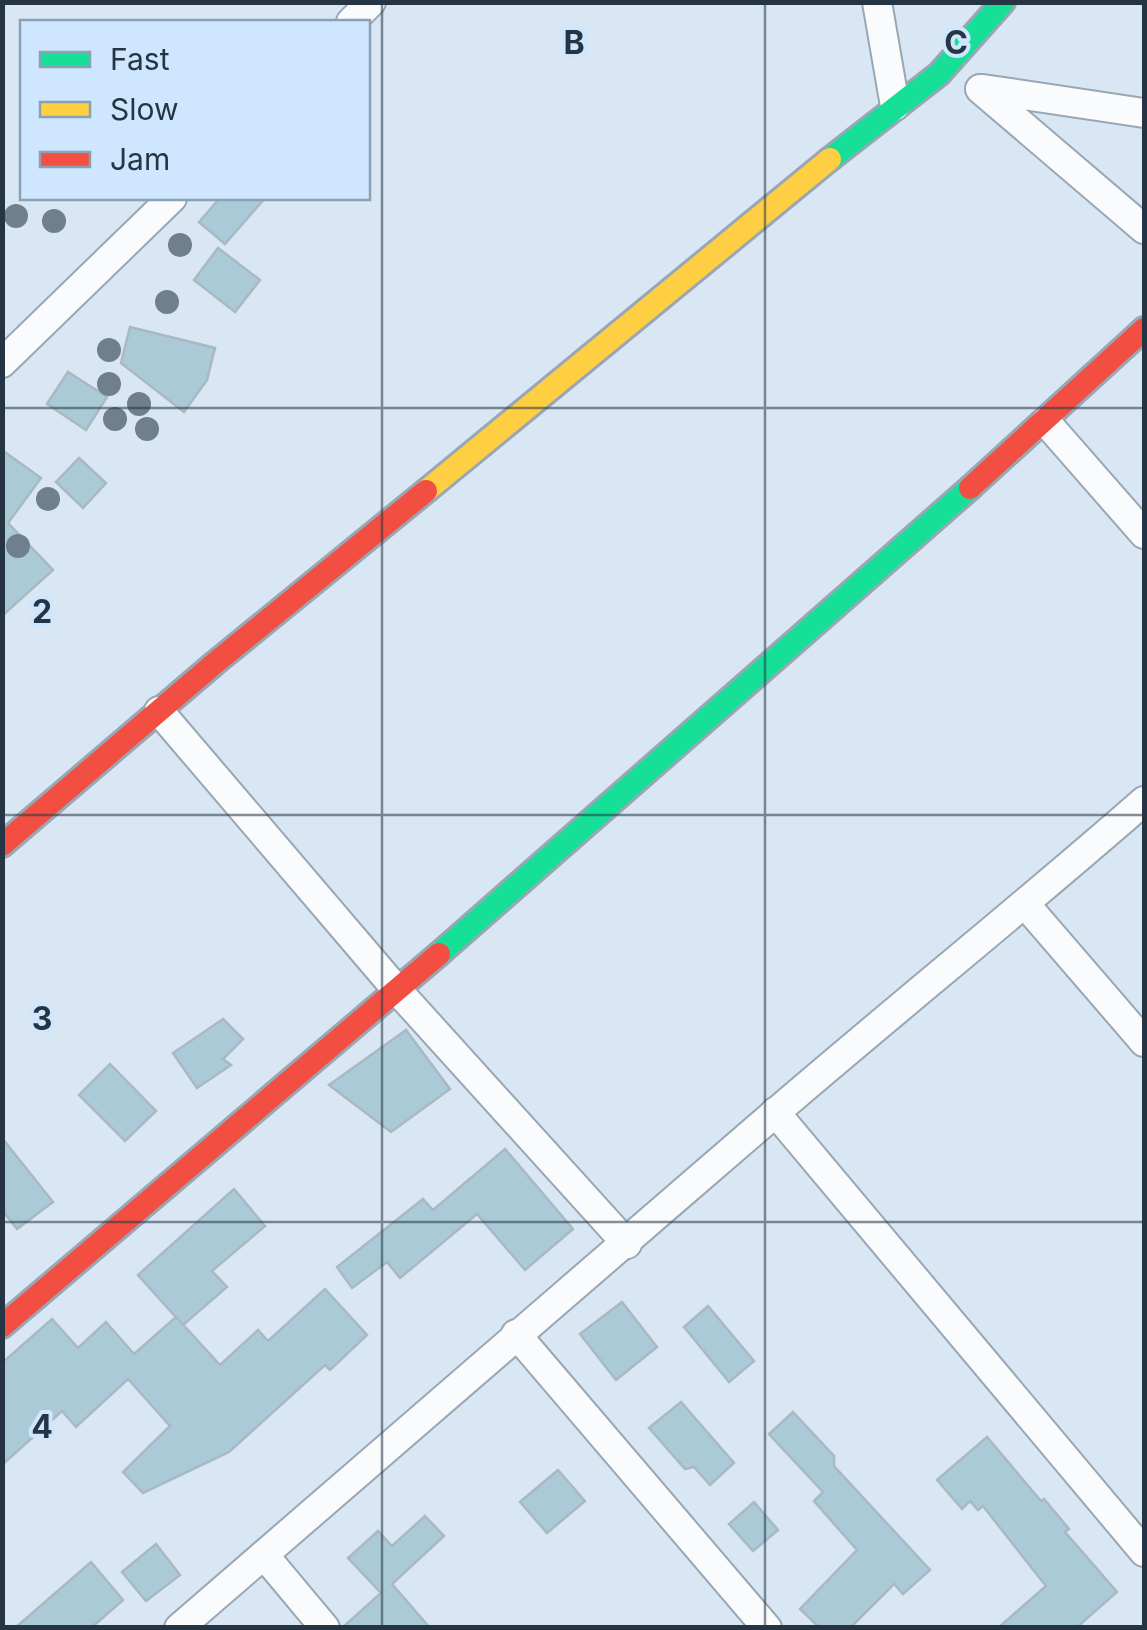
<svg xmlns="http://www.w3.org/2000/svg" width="1147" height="1630" font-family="Inter,sans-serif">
<rect width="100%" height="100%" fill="#d9e6f3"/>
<g fill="#abcad8" stroke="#a9b9c3" stroke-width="2.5">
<polygon points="220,198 265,198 225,244 199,222"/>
<polygon points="218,248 260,280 235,312 194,280"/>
<polygon points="130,327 215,348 207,380 184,412 121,363"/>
<polygon points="68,372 107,397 86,430 47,404"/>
<polygon points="2,450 41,478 8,523 53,570 2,616"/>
<polygon points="79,458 106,483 83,508 56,482"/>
<polygon points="223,1019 243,1039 223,1059 231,1065 197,1088 173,1053"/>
<polygon points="406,1030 450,1089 391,1132 329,1085"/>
<polygon points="110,1064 156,1111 125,1141 79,1095"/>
<polygon points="2,1138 53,1202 17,1229 2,1210"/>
<polygon points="505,1149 573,1229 525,1270 477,1214 400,1278 387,1262 352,1288 337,1267 423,1199 433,1210"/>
<polygon points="234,1189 265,1226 212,1271 227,1287 183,1325 138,1275"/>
<polygon points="325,1289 367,1335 330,1370 325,1365 229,1452 143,1493 123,1472 170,1426 128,1379 76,1427 62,1411 2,1465 2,1363 52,1319 78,1348 106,1322 134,1354 176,1317 220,1365 258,1330 268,1341"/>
<polygon points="622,1302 657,1347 616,1380 580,1334"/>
<polygon points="708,1306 754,1361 729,1382 684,1327"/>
<polygon points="681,1402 734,1463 710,1485 694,1467 685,1469 649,1428"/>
<polygon points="793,1412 834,1456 834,1466 930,1570 903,1594 894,1584 850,1628 820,1628 800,1609 857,1550 814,1501 823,1492 769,1434"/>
<polygon points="987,1437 1041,1501 1044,1499 1069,1529 1065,1532 1117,1592 1076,1628 998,1628 1046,1586 983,1506 978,1510 970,1501 962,1509 937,1480"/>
<polygon points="558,1470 585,1501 547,1533 520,1502"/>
<polygon points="754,1502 778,1530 753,1551 729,1524"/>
<polygon points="425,1516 444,1536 392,1584 430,1628 342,1628 381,1593 348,1558 378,1531 392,1546"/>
<polygon points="156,1544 180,1575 146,1601 122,1572"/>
<polygon points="91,1562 123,1600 91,1628 15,1628"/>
</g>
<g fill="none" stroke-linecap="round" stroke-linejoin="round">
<defs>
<g id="street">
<polyline points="877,2 895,106"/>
<polyline points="351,22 371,2"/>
<polyline points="980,89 1144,229"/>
<polyline points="983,89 1144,113"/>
<polyline points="2,363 172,198"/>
<polyline points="1046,422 1144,534"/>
<polyline points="159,711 397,990 627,1244"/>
<polyline points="1025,904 1144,1042"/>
<polyline points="775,1112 1144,1552"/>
<polyline points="516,1334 767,1628"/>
<polyline points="264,1555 325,1628"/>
<path d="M179,1628C379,1457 576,1284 775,1113C897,1008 1023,907 1144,801"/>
</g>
<g id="fast">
<polyline points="830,159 939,74 1003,2"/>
<polyline points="439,954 970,488"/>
</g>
<polyline id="slow" points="426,491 830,159"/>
<g id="jam">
<polyline points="970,488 1144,329"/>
<polyline points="2,845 215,663 426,491"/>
<polyline points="2,1326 439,954"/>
</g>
</defs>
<use href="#street" stroke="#99a6b3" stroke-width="32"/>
<use href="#fast" stroke="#99a6b3" stroke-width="28"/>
<use href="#slow" stroke="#99a6b3" stroke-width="28"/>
<use href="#jam" stroke="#99a6b3" stroke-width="28"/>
<use href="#street" stroke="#f9fbfd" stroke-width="28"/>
<use href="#fast" stroke="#16e098" stroke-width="22"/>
<use href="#slow" stroke="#ffcf43" stroke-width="22"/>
<use href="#jam" stroke="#f24e42" stroke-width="22"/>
</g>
<g fill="#6f7f8e">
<circle cx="16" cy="216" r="12"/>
<circle cx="54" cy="221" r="12"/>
<circle cx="180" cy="245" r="12"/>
<circle cx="167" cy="302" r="12"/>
<circle cx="109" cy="350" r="12"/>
<circle cx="109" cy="384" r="12"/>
<circle cx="139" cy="404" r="12"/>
<circle cx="115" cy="419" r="12"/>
<circle cx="147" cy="429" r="12"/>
<circle cx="48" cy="499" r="12"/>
<circle cx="18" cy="546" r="12"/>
</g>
<path fill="none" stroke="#253544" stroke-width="2.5" stroke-opacity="0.55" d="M382,2V1628M765,2V1628M2,408H1144M2,815H1144M2,1222H1144"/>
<g font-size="32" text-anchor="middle" font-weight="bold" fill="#253544" stroke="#cee7fe" stroke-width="8" stroke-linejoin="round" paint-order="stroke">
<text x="574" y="54">B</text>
<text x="956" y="54">C</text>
<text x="42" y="623">2</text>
<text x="42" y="1030">3</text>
<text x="42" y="1438">4</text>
</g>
<rect width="1147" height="1630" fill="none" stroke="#253544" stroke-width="10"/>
<rect x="20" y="20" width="350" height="180" fill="#cee7fe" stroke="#8aa0b4" stroke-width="2.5"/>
<rect x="40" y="52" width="50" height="15" fill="#16e098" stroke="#8aa0b4" stroke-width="2.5"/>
<text x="110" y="70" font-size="30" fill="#253544">Fast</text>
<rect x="40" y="102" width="50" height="15" fill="#ffcf43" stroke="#8aa0b4" stroke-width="2.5"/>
<text x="110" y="120" font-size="30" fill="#253544">Slow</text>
<rect x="40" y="152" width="50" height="15" fill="#f24e42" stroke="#8aa0b4" stroke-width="2.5"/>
<text x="110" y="170" font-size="30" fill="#253544">Jam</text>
</svg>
